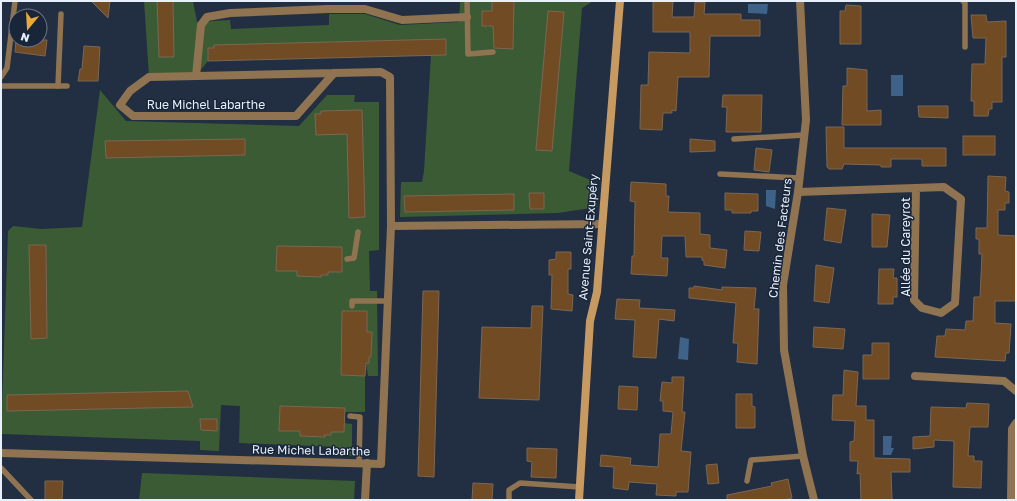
<svg xmlns="http://www.w3.org/2000/svg" width="1017" height="501" font-family="'Golos Text',sans-serif">
<rect width="100%" height="100%" fill="#222f42"/>
<g fill="#3b5b34">
<polygon points="144,1 193,1 197,22 230,20 231,29 329,25 329,14 365,14 400,25 459,22 460,1 593,1 582,8 569,171 597,183 597,207 558,213 400,217 401,182 422,182 424,171 431,55 208,48 208,61 196,76 149,77"/>
<polygon points="100,90 126,121 299,126 327,95 355,95 354,102 379,102 379,250 369,251 370,291 377,291 378,376 368,376 366,363 369,363 369,357 371,357 372,332 367,332 367,311 343,311 341,375 365,376 365,412 345,412 344,408 280,406 279,430 300,431 300,436 324,437 324,435 331,432 344,432 344,423 352,424 352,456 338,456 338,447 239,443 240,406 221,405 219,451 200,450 200,441 1,434 8,231 13,226 41,229 82,227"/>
<polygon points="142,473 355,481 354,500 139,500"/>
</g>
<g fill="#3f6288">
<polygon points="748,4 768,4 767,14 748,13"/>
<rect x="891" y="75" width="12" height="21"/>
<polygon points="766,190 776,190 775,209 766,206"/>
<polygon points="680,337 689,339 688,360 678,359"/>
<polygon points="883,436 892,436 891,448 894,448 891,455 883,455"/>
</g>
<g fill="#704b24" stroke="#7b6753">
<polygon points="91,1 110,1 108,18"/>
<polygon points="157,1 173,1 174,57 159,57"/>
<polygon points="492,1 514,1 513,49 494,48 493,26 482,26 482,11 492,11"/>
<polygon points="653,1 673,1 672,17 694,17 695,2 705,2 704,14 741,14 741,20 760,20 760,36 710,36 709,77 678,77 676,111 672,110 672,113 663,113 662,130 640,129 641,85 648,85 649,52 690,53 690,32 653,32"/>
<polygon points="846,5 861,6 861,44 840,44 840,11 845,11"/>
<polygon points="548,11 564,12 552,151 536,150"/>
<polygon points="971,15 986,15 987,22 1006,21 1006,57 1002,57 1002,102 992,102 992,109 989,109 988,116 974,116 974,101 971,101 972,64 985,64 986,38 973,38"/>
<polygon points="446,39 446,55 208,61 208,48 214,48 214,45"/>
<polygon points="16,40 47,40 45,56 15,52"/>
<polygon points="84,46 100,47 98,81 78,81 80,69 82,69"/>
<polygon points="847,68 867,70 867,111 881,110 881,125 842,125 843,86 847,86"/>
<polygon points="723,95 762,95 761,132 726,132 727,107 722,107"/>
<polygon points="918,106 948,106 948,118 919,117"/>
<polygon points="362,110 365,217 349,218 347,134 316,135 315,114 321,114 321,111"/>
<polygon points="826,127 844,127 844,148 946,148 946,166 922,166 922,159 891,159 891,167 881,167 881,165 844,164 842,169 829,169 827,167"/>
<rect x="963" y="136" width="32" height="19"/>
<polygon points="245,139 245,155 106,158 105,141"/>
<polygon points="690,139 715,141 715,151 690,152"/>
<polygon points="756,148 772,150 769,172 754,170"/>
<polygon points="988,176 1006,177 1005,191 1009,192 1009,203 1005,203 1005,210 998,210 998,235 1016,236 1016,301 995,301 995,323 1011,324 1009,353 1006,353 1005,361 935,357 937,336 945,336 946,329 965,330 966,321 973,321 974,297 980,297 982,254 979,254 979,239 976,239 976,228 987,228"/>
<polygon points="631,182 666,184 666,196 669,196 668,212 700,213 700,234 710,235 710,248 727,250 725,268 704,265 704,261 702,260 702,257 686,257 685,236 662,236 661,258 668,258 667,276 631,274 632,256 634,256 635,202 630,201"/>
<polygon points="529,193 544,193 544,209 530,209"/>
<polygon points="725,193 758,194 758,211 751,211 751,213 732,213 732,210 725,210"/>
<polygon points="514,194 514,210 405,212 404,196"/>
<polygon points="827,208 846,210 841,243 824,240"/>
<polygon points="872,214 890,215 887,247 872,247"/>
<polygon points="745,231 761,232 759,251 744,250"/>
<polygon points="29,245 46,245 47,338 31,339"/>
<polygon points="277,246 342,247 342,272 328,272 328,275 321,275 321,277 297,276 297,271 276,271"/>
<polygon points="556,252 571,252 571,269 568,269 568,294 573,295 572,311 551,309 552,275 549,275 549,260 556,259"/>
<polygon points="816,265 834,268 829,303 814,301"/>
<polygon points="879,269 894,269 893,278 897,278 897,297 893,297 893,304 878,304"/>
<polygon points="694,286 722,290 722,287 756,288 754,309 759,309 757,364 737,362 738,343 733,343 736,303 689,298 689,288 694,288"/>
<polygon points="423,291 439,291 434,477 418,476"/>
<polygon points="617,299 640,300 639,308 675,310 674,321 659,319 656,358 633,357 635,320 615,319"/>
<polygon points="532,306 543,306 539,400 479,398 482,327 531,328"/>
<polygon points="342,311 367,311 367,332 372,332 371,357 369,357 369,363 366,363 365,376 341,375"/>
<polygon points="814,327 845,329 843,349 813,347"/>
<polygon points="872,343 889,343 889,379 863,379 863,355 872,355"/>
<polygon points="844,370 858,372 856,406 866,406 866,420 874,420 874,458 910,459 910,472 891,472 892,500 861,500 860,473 857,474 858,461 850,461 850,442 854,441 855,421 832,420 833,395 843,395"/>
<polygon points="672,377 684,377 682,412 685,412 681,451 691,452 688,492 676,492 676,496 656,495 657,484 629,482 628,490 613,488 614,467 600,466 601,455 631,458 630,465 658,467 660,434 671,434 673,412 663,411 663,401 660,401 662,382 672,383"/>
<polygon points="619,386 638,387 637,410 618,409"/>
<polygon points="188,391 193,407 7,411 7,395"/>
<polygon points="736,394 752,394 752,406 755,407 755,428 736,428"/>
<polygon points="967,403 989,404 988,427 970,427 968,456 974,456 974,461 982,461 981,488 953,487 954,441 934,440 934,447 913,449 913,437 930,436 931,407 966,408"/>
<polygon points="280,406 345,408 344,432 331,432 331,435 324,435 325,437 300,436 300,431 279,431"/>
<polygon points="200,419 217,419 217,431 201,430"/>
<polygon points="527,448 557,449 556,478 531,477 532,462 527,461"/>
<polygon points="717,464 719,483 708,484 706,465"/>
<polygon points="788,479 792,498 783,500 727,500 727,495 772,486 771,483"/>
<polygon points="45,481 63,481 62,500 45,500"/>
<polygon points="473,483 493,484 492,500 472,500"/>
</g>
<g fill="none" stroke-linecap="round" stroke-linejoin="round">
<g stroke="#907451" stroke-width="5.5">
<polyline points="467,1 468,54 493,52"/>
<polyline points="963,1 965,3 965,47"/>
<polyline points="1,77 7,68 15,1"/>
<polyline points="1,86 67,86"/>
<polyline points="58,86 61,14"/>
<polyline points="734,139 804,135"/>
<polyline points="720,174 799,178"/>
<polyline points="347,259 354,258 358,232"/>
<polyline points="352,306 352,301 388,301"/>
<polyline points="350,416 360,417 359,464"/>
<polyline points="1,468 31,500"/>
<polyline points="747,481 751,460 803,456"/>
<polyline points="509,500 509,490 520,483 580,487"/>
</g>
<g stroke="#907451" stroke-width="8">
<polyline points="800,1 806,120 798,192 783,285 784,350 803,456 814,500"/>
<polyline points="334,73 296,116 133,116 120,105 130,91 149,77 381,72 390,77 391,226"/>
<polyline points="196,76 201,25 207,17 230,13 328,9 365,9 402,20 467,17"/>
<polyline points="798,192 944,187 961,199 955,303 941,313 922,308 914,300 916,188"/>
<polyline points="915,376 1004,381 1016,391"/>
<polyline points="1,453 381,464 391,226 602,224"/>
<polyline points="365,500 367,463"/>
<polyline points="1011,500 1012,429 1016,423"/>
</g>
<polyline stroke="#c79a62" stroke-width="8" points="579,500 590,321 597,292 620,1"/>
</g>
<g text-anchor="middle" dominant-baseline="central" stroke-width="3" stroke-linejoin="round" paint-order="stroke">
<g font-size="12" fill="#e8f0fd" stroke="#192538">
<text x="206" y="104">Rue Michel Labarthe</text>
<text transform="translate(588 237) rotate(-85)">Avenue Saint-Exupéry</text>
<text transform="translate(780 238) rotate(-83)">Chemin des Facteurs</text>
<text transform="translate(905 247) rotate(-90)">Allée du Careyrot</text>
<text transform="translate(311 450) rotate(1)">Rue Michel Labarthe</text>
</g>
</g>
<rect width="1017" height="501" fill="none" stroke="#e8f0fd" stroke-width="4"/>
<g transform="translate(28 28) rotate(198)"><circle r="19" fill="#192538" stroke="#6c7687"/>
<path d="M0-3L7 15L0 10L-7 15Z" fill="#eaaa39"/>
<text y="-6" font-size="11" font-weight="bold" text-anchor="middle" fill="#e8f0fd">N</text>
</g>
</svg>
